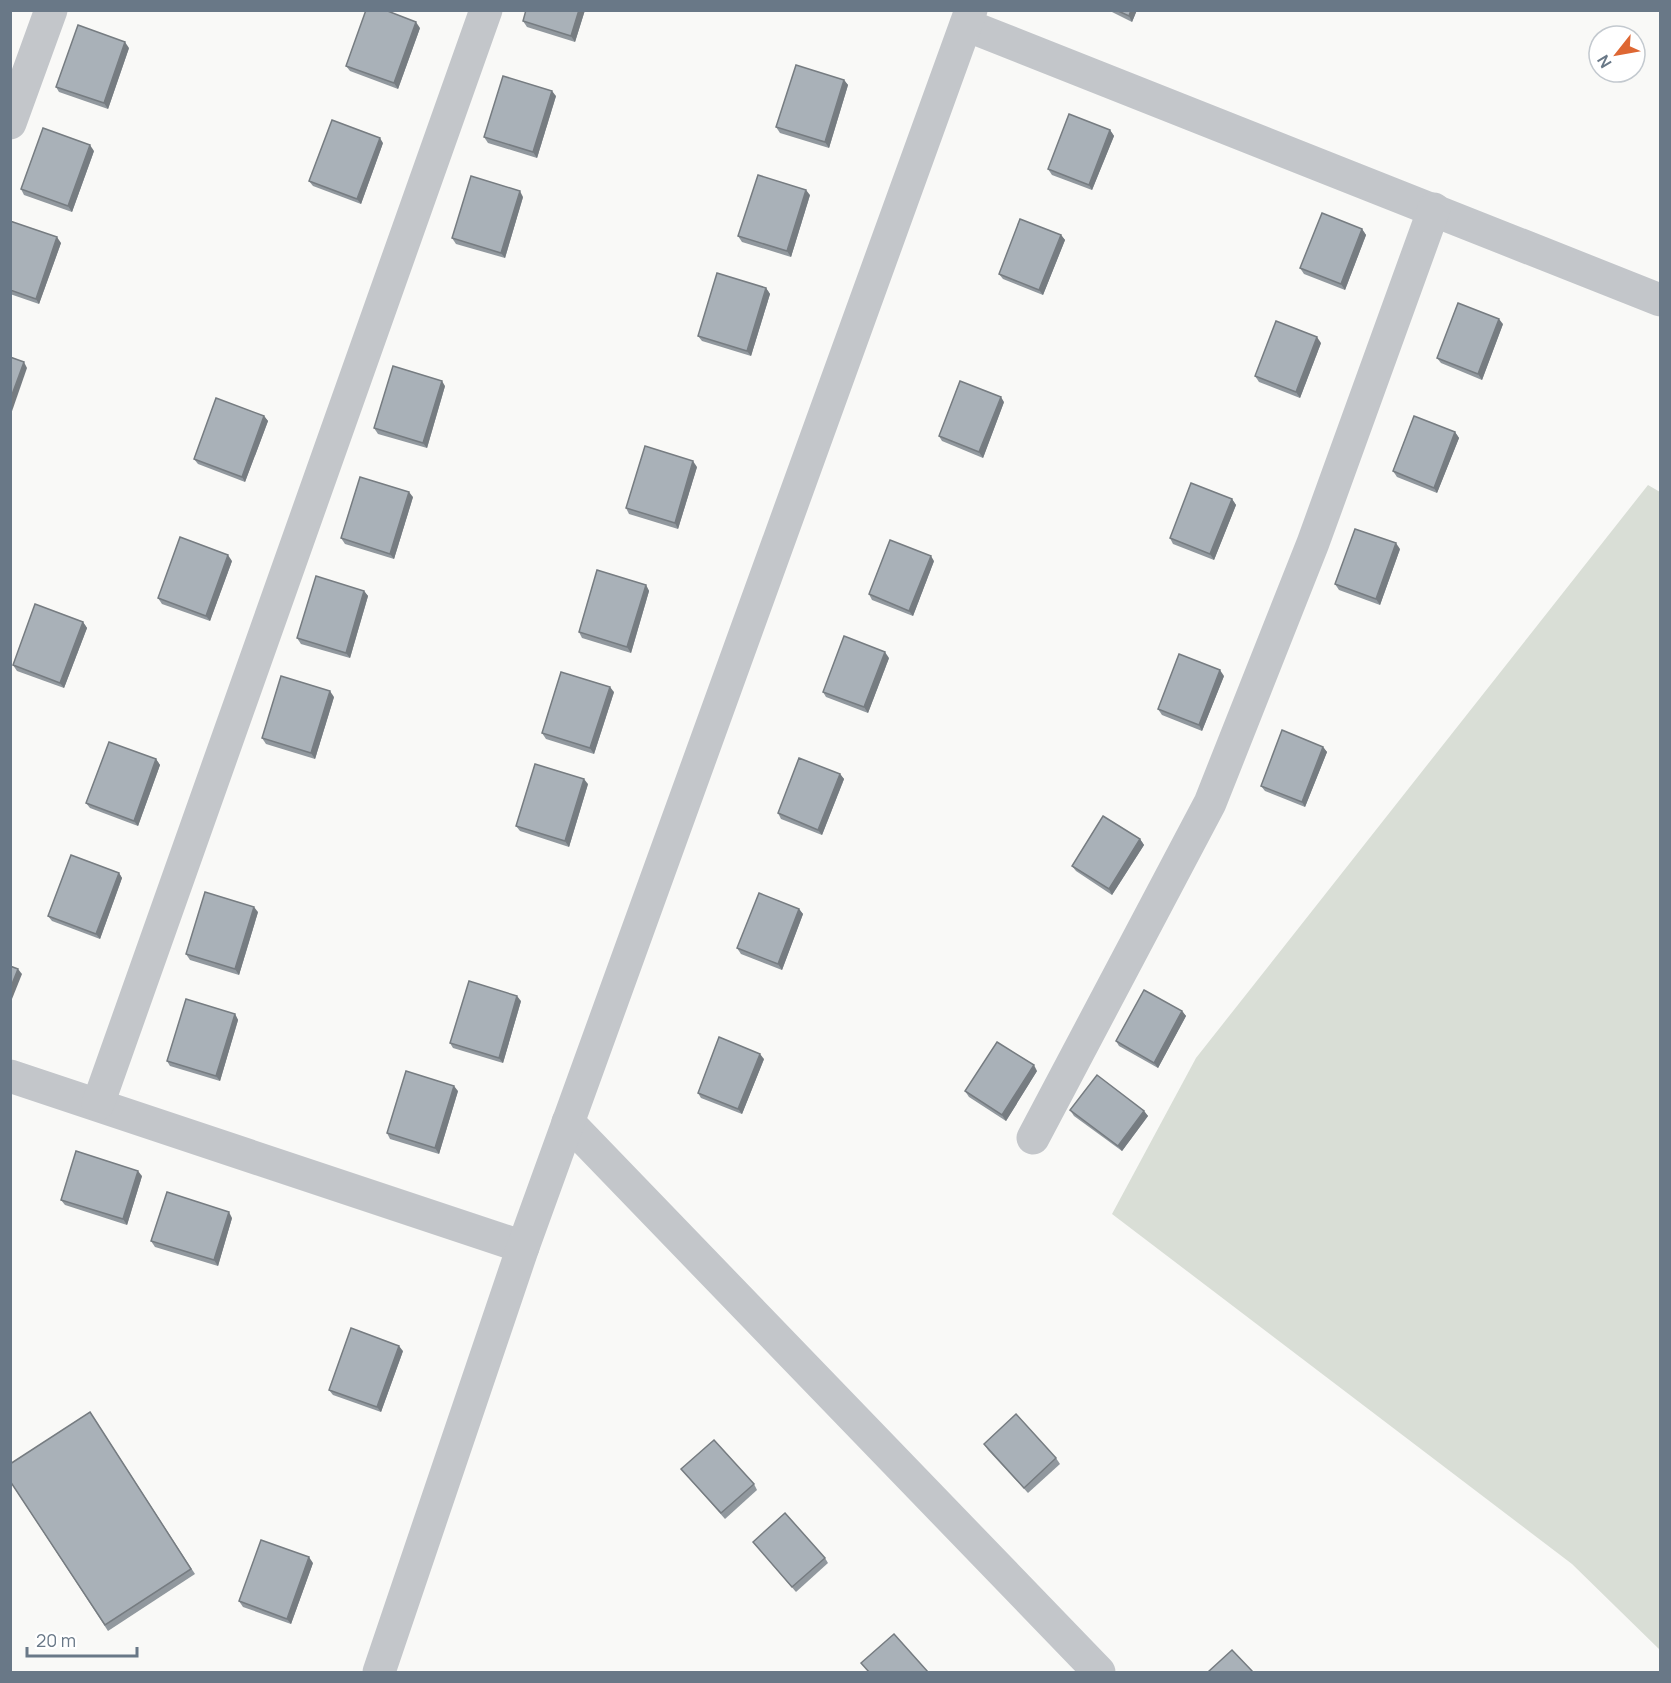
<svg xmlns="http://www.w3.org/2000/svg" width="1671" height="1683" font-family="Manrope,sans-serif">
<rect width="100%" height="100%" fill="#f9f9f7"/>
<polygon fill="#d9ded6" points="1648,485 1660,492 1660,1650 1572,1564 1112,1214 1196,1058"/>
<g fill="none" stroke-linecap="round" stroke-linejoin="round">
<g stroke="#c3c6ca" stroke-width="33">
<polyline points="966,25 1660,300"/>
<polyline points="10,123 51,10"/>
<polyline points="10,1076 523,1247"/>
<polyline points="98,1104 486,10"/>
<polyline points="568,1122 1099,1672"/>
<polyline points="1033,1138 1210,803 1313,543 1434,209"/>
<polyline points="379,1672 523,1247 971,10"/>
</g>
</g>
<g fill="#91989e">
<polygon points="585,10 575,42 527,27 523,21"/>
<polygon points="1108,10 1137,10 1132,22"/>
<polygon points="420,28 398,89 350,71 346,66"/>
<polygon points="129,48 108,109 59,92 56,87"/>
<polygon points="844,80 848,85 829,148 780,133 776,127"/>
<polygon points="556,96 537,158 488,143 484,137"/>
<polygon points="1110,130 1114,136 1092,190 1052,175 1048,169"/>
<polygon points="383,143 361,204 313,186 309,181"/>
<polygon points="94,151 72,212 24,195 21,189"/>
<polygon points="810,195 791,257 742,242 738,236"/>
<polygon points="523,197 505,258 456,244 452,238"/>
<polygon points="10,221 61,243 39,304 10,294"/>
<polygon points="1362,229 1366,235 1345,290 1304,274 1300,268"/>
<polygon points="1061,235 1065,240 1043,295 1003,279 999,274"/>
<polygon points="766,288 770,294 751,356 702,341 698,336"/>
<polygon points="1503,324 1482,380 1441,363 1437,358"/>
<polygon points="1321,343 1300,398 1259,382 1255,376"/>
<polygon points="445,386 427,448 378,434 374,428"/>
<polygon points="1004,402 983,458 942,441 939,436"/>
<polygon points="264,416 268,421 245,482 198,464 194,459"/>
<polygon points="1455,432 1459,438 1437,493 1397,477 1393,471"/>
<polygon points="697,467 678,529 629,514 626,508"/>
<polygon points="413,497 394,559 345,544 341,538"/>
<polygon points="1232,499 1236,505 1214,560 1173,544 1170,538"/>
<polygon points="1400,549 1380,605 1339,590 1335,584"/>
<polygon points="232,561 210,621 162,604 158,598"/>
<polygon points="934,561 913,616 872,600 869,594"/>
<polygon points="646,585 649,591 631,653 582,638 579,632"/>
<polygon points="364,591 368,596 350,658 301,644 297,638"/>
<polygon points="83,622 87,628 64,688 17,671 13,665"/>
<polygon points="889,658 868,713 826,697 823,692"/>
<polygon points="1224,676 1202,731 1162,715 1158,709"/>
<polygon points="614,692 594,754 546,739 542,733"/>
<polygon points="334,697 315,759 266,744 262,738"/>
<polygon points="1323,747 1327,752 1305,807 1265,791 1261,786"/>
<polygon points="156,759 160,765 138,826 90,808 86,803"/>
<polygon points="840,774 844,779 822,835 781,819 778,813"/>
<polygon points="588,784 569,847 520,831 516,826"/>
<polygon points="1140,839 1144,845 1112,895 1076,871 1072,866"/>
<polygon points="119,873 122,878 100,939 52,921 48,916"/>
<polygon points="799,909 803,914 782,970 741,954 737,948"/>
<polygon points="258,912 239,975 190,960 186,954"/>
<polygon points="521,1001 503,1063 453,1048 450,1043"/>
<polygon points="1182,1011 1186,1016 1158,1068 1119,1046 1116,1041"/>
<polygon points="235,1014 238,1020 220,1081 170,1066 167,1061"/>
<polygon points="764,1059 742,1114 701,1098 698,1093"/>
<polygon points="1037,1071 1006,1121 969,1097 965,1091"/>
<polygon points="458,1091 439,1154 390,1139 387,1133"/>
<polygon points="1070,1110 1144,1111 1148,1116 1122,1151 1074,1116"/>
<polygon points="142,1176 127,1225 65,1205 61,1200"/>
<polygon points="232,1218 218,1266 155,1247 151,1241"/>
<polygon points="403,1351 381,1412 333,1395 329,1390"/>
<polygon points="90,1412 195,1574 108,1631 10,1481"/>
<polygon points="984,1444 1056,1458 1060,1464 1028,1493 988,1450"/>
<polygon points="681,1469 754,1484 757,1490 725,1519"/>
<polygon points="753,1542 825,1558 828,1563 796,1592"/>
<polygon points="313,1563 291,1624 243,1607 239,1601"/>
</g>
<g fill="#767c81">
<polygon points="579,10 585,10 575,42 571,36"/>
<polygon points="1131,10 1137,10 1132,22 1129,16"/>
<polygon points="416,22 420,28 398,89 394,83"/>
<polygon points="125,42 129,48 108,109 104,103"/>
<polygon points="844,80 848,85 829,148 825,142"/>
<polygon points="552,91 556,96 537,158 533,152"/>
<polygon points="1110,130 1114,136 1092,190 1089,185"/>
<polygon points="380,138 383,143 361,204 357,199"/>
<polygon points="90,145 94,151 72,212 68,206"/>
<polygon points="806,190 810,195 791,257 787,251"/>
<polygon points="520,191 523,197 505,258 501,253"/>
<polygon points="1362,229 1366,235 1345,290 1341,284"/>
<polygon points="1061,235 1065,240 1043,295 1039,290"/>
<polygon points="57,237 61,243 39,304 36,299"/>
<polygon points="766,288 770,294 751,356 747,351"/>
<polygon points="1499,319 1503,324 1482,380 1478,374"/>
<polygon points="1317,337 1321,343 1300,398 1296,392"/>
<polygon points="24,362 27,368 10,417 10,400"/>
<polygon points="442,381 445,386 427,448 423,443"/>
<polygon points="1001,397 1004,402 983,458 979,452"/>
<polygon points="264,416 268,421 245,482 242,477"/>
<polygon points="1455,432 1459,438 1437,493 1434,488"/>
<polygon points="693,461 697,467 678,529 675,523"/>
<polygon points="409,492 413,497 394,559 390,554"/>
<polygon points="1232,499 1236,505 1214,560 1210,554"/>
<polygon points="1396,543 1400,549 1380,605 1376,599"/>
<polygon points="228,555 232,561 210,621 206,616"/>
<polygon points="931,556 934,561 913,616 909,611"/>
<polygon points="646,585 649,591 631,653 627,647"/>
<polygon points="364,591 368,596 350,658 346,653"/>
<polygon points="83,622 87,628 64,688 60,683"/>
<polygon points="885,652 889,658 868,713 864,707"/>
<polygon points="1220,670 1224,676 1202,731 1199,725"/>
<polygon points="610,687 614,692 594,754 590,748"/>
<polygon points="330,691 334,697 315,759 311,753"/>
<polygon points="1323,747 1327,752 1305,807 1302,802"/>
<polygon points="156,759 160,765 138,826 134,821"/>
<polygon points="840,774 844,779 822,835 818,830"/>
<polygon points="584,779 588,784 569,847 565,841"/>
<polygon points="1140,839 1144,845 1112,895 1109,889"/>
<polygon points="119,873 122,878 100,939 96,934"/>
<polygon points="254,907 258,912 239,975 235,969"/>
<polygon points="799,909 803,914 782,970 778,964"/>
<polygon points="18,969 22,974 10,1004 10,989"/>
<polygon points="517,996 521,1001 503,1063 499,1058"/>
<polygon points="1182,1011 1186,1016 1158,1068 1154,1063"/>
<polygon points="235,1014 238,1020 220,1081 216,1076"/>
<polygon points="760,1054 764,1059 742,1114 738,1109"/>
<polygon points="1034,1065 1037,1071 1006,1121 1002,1115"/>
<polygon points="454,1086 458,1091 439,1154 435,1148"/>
<polygon points="1144,1111 1148,1116 1122,1151 1118,1146"/>
<polygon points="138,1171 142,1176 127,1225 123,1219"/>
<polygon points="229,1212 232,1218 218,1266 214,1260"/>
<polygon points="399,1346 403,1351 381,1412 377,1407"/>
<polygon points="309,1557 313,1563 291,1624 287,1619"/>
</g>
<g fill="#a9b1b8" stroke="#767c81" stroke-width="1.5">
<polygon points="366,10 385,10 416,22 394,83 346,66"/>
<polygon points="526,10 579,10 571,36 523,21"/>
<polygon points="1116,10 1131,10 1129,16"/>
<polygon points="78,25 125,42 104,103 56,87"/>
<polygon points="796,65 844,80 825,142 776,127"/>
<polygon points="503,76 552,91 533,152 484,137"/>
<polygon points="1069,114 1110,130 1089,185 1048,169"/>
<polygon points="332,120 380,138 357,199 309,181"/>
<polygon points="43,128 90,145 68,206 21,189"/>
<polygon points="758,175 806,190 787,251 738,236"/>
<polygon points="471,176 520,191 501,253 452,238"/>
<polygon points="1322,213 1362,229 1341,284 1300,268"/>
<polygon points="1020,219 1061,235 1039,290 999,274"/>
<polygon points="10,221 57,237 36,299 10,290"/>
<polygon points="717,273 766,288 747,351 698,336"/>
<polygon points="1458,303 1499,319 1478,374 1437,358"/>
<polygon points="1276,321 1317,337 1296,392 1255,376"/>
<polygon points="10,357 24,362 10,400"/>
<polygon points="393,366 442,381 423,443 374,428"/>
<polygon points="960,381 1001,397 979,452 939,436"/>
<polygon points="216,398 264,416 242,477 194,459"/>
<polygon points="1414,416 1455,432 1434,488 1393,471"/>
<polygon points="645,446 693,461 675,523 626,508"/>
<polygon points="360,477 409,492 390,554 341,538"/>
<polygon points="1191,483 1232,499 1210,554 1170,538"/>
<polygon points="1355,529 1396,543 1376,599 1335,584"/>
<polygon points="180,537 228,555 206,616 158,598"/>
<polygon points="890,540 931,556 909,611 869,594"/>
<polygon points="597,570 646,585 627,647 579,632"/>
<polygon points="316,576 364,591 346,653 297,638"/>
<polygon points="35,604 83,622 60,683 13,665"/>
<polygon points="844,636 885,652 864,707 823,692"/>
<polygon points="1179,654 1220,670 1199,725 1158,709"/>
<polygon points="561,672 610,687 590,748 542,733"/>
<polygon points="281,676 330,691 311,753 262,738"/>
<polygon points="1282,730 1323,747 1302,802 1261,786"/>
<polygon points="109,742 156,759 134,821 86,803"/>
<polygon points="799,758 840,774 818,830 778,813"/>
<polygon points="535,764 584,779 565,841 516,826"/>
<polygon points="1103,816 1140,839 1109,889 1072,866"/>
<polygon points="71,855 119,873 96,934 48,916"/>
<polygon points="205,892 254,907 235,969 186,954"/>
<polygon points="759,893 799,909 778,964 737,948"/>
<polygon points="10,966 18,969 10,989"/>
<polygon points="469,981 517,996 499,1058 450,1043"/>
<polygon points="1144,990 1182,1011 1154,1063 1116,1041"/>
<polygon points="186,999 235,1014 216,1076 167,1061"/>
<polygon points="719,1037 760,1054 738,1109 698,1093"/>
<polygon points="997,1042 1034,1065 1002,1115 965,1091"/>
<polygon points="406,1071 454,1086 435,1148 387,1133"/>
<polygon points="1097,1075 1144,1111 1118,1146 1070,1110"/>
<polygon points="76,1151 138,1171 123,1219 61,1200"/>
<polygon points="167,1192 229,1212 214,1260 151,1241"/>
<polygon points="351,1328 399,1346 377,1407 329,1390"/>
<polygon points="90,1412 191,1569 105,1625 10,1481 10,1464"/>
<polygon points="1016,1414 1056,1458 1024,1488 984,1444"/>
<polygon points="714,1440 754,1484 721,1513 681,1469"/>
<polygon points="785,1513 825,1558 792,1587 753,1542"/>
<polygon points="261,1540 309,1557 287,1619 239,1601"/>
<polygon points="894,1634 928,1672 869,1672 861,1663"/>
<polygon points="1232,1650 1253,1672 1208,1672"/>
</g>
<rect width="1671" height="1683" fill="none" stroke="#697887" stroke-width="24"/>
<g transform="translate(1617 54) rotate(239)"><circle r="28" fill="#ffffff" stroke="#c3c9cf" stroke-width="1.5"/>
<path d="M0-4.5L10 22L0 15L-10 22Z" fill="#de6733"/>
<text y="-9" font-size="16" font-weight="bold" text-anchor="middle" fill="#697887">N</text>
</g>
<path d="M27 1647v9h110v-9" fill="none" stroke="#697887" stroke-width="3"/>
<text x="36" y="1647" font-size="18" fill="#697887" stroke="#ffffff" stroke-width="4.5" paint-order="stroke">20 m</text>
</svg>
